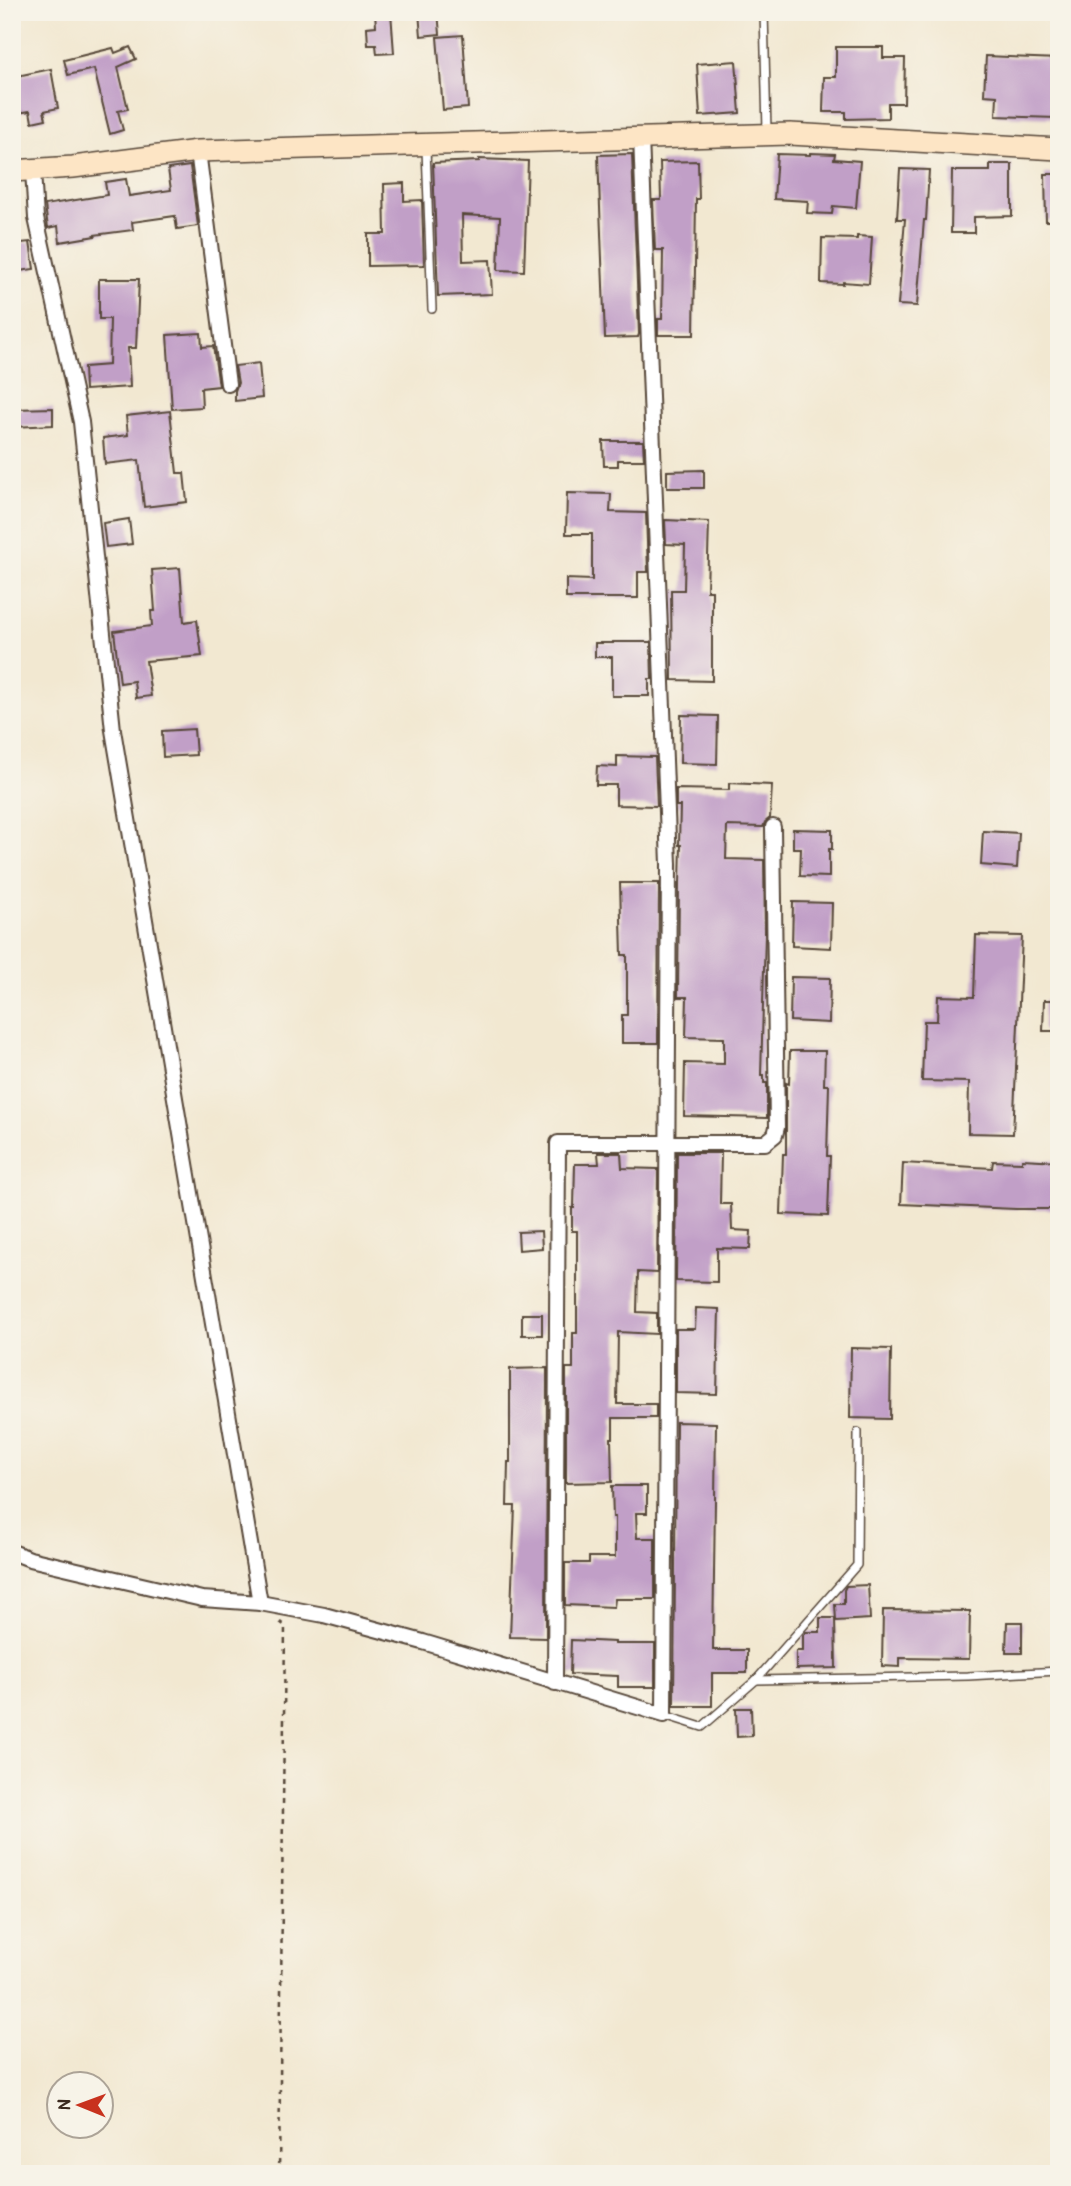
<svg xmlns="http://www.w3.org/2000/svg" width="1071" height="2186" font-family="'Patrick Hand',sans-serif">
<rect width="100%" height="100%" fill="#f7f3e8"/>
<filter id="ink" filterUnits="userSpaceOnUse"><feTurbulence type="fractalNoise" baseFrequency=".0143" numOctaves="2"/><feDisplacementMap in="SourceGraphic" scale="14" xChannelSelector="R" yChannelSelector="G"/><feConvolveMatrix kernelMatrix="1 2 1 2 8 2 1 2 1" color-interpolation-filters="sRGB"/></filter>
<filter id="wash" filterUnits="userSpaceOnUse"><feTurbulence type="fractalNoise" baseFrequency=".00686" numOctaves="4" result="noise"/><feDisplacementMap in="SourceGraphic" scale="28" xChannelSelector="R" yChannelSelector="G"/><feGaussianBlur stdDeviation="1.57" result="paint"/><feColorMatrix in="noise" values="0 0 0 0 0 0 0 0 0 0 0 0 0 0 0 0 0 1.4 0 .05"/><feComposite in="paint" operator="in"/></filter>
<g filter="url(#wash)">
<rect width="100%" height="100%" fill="#f2e8d1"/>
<g id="blocks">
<g fill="#c19fc7">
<polygon points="375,12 391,12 394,53 377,54 376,45 368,45 367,27 376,26"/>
<polygon points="419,12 438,12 440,34 421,36"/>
<polygon points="463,35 468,108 443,110 437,37"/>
<polygon points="130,47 136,59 118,67 128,109 118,111 123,130 110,134 94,69 68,75 64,60 113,48 115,53"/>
<polygon points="836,47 883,47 883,58 905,58 904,103 888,103 888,118 846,119 846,112 823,112 824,77 836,77"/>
<polygon points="986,56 1059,59 1057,118 996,116 997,96 984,95"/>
<polygon points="736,61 740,113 700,116 697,64"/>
<polygon points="51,69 58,108 44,111 46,119 32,122 30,111 18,113 12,77"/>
<polygon points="810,153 835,154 834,159 860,161 856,208 833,206 832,214 807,213 808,201 774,199 777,154 810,155"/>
<polygon points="632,154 639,334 638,337 605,338 598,155"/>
<polygon points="479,159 528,161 524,271 498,270 500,217 462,215 463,261 490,260 492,294 438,296 433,163 479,161"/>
<polygon points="698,161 699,199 696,199 694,335 658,335 658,319 662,319 663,250 655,250 653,200 661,200 660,162"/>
<polygon points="990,164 1012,164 1012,216 974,217 974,233 951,233 952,171 990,171"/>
<polygon points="190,166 198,226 177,229 175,216 132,222 133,230 94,235 95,236 60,242 58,226 48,228 45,205 107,195 105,182 126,179 129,196 171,190 168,169"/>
<polygon points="900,169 929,170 926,220 924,220 917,306 898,305 905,219 897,219"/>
<polygon points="1045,174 1059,174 1059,221 1046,221"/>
<polygon points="404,183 404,201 422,200 424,265 368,266 368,234 385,234 384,184"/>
<polygon points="857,236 872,237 869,284 843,282 843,284 821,283 822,238 857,239"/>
<polygon points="30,242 34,269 12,272 12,244"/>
<polygon points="99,279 139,279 136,348 128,348 130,387 85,390 84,367 109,365 110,319 99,319"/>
<polygon points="201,333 202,347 213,346 219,386 201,388 202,407 172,409 167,335"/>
<polygon points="259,363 262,398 235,401 235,391 238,383 235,366"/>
<polygon points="53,408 53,425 14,427 14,409"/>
<polygon points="170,411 177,473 184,473 187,502 144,507 139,460 105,464 103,438 128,435 126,416"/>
<polygon points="603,441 643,441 644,460 618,460 618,466 604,466"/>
<polygon points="704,470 704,488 667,488 667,471"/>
<polygon points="567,493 611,494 610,512 646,513 648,572 638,572 638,598 566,598 566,579 592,580 592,534 566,534"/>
<polygon points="129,519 132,544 106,547 103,523"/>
<polygon points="665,520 709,522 707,591 712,591 712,681 672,680 671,590 684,590 685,545 666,544"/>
<polygon points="180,568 184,622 197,620 202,656 146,661 151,696 136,698 134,681 120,683 114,631 152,626 151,611 155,611 152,570"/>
<polygon points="613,642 651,642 652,679 649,679 649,696 612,696 612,657 595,657 595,643 613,643"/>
<polygon points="681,715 718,716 717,764 680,763"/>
<polygon points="194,729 196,755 163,757 162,731"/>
<polygon points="617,756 655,757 657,806 616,805 616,785 596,785 597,766 617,767"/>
<polygon points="729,783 772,785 770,818 765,822 763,827 727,826 726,859 764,860 765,934 761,1075 764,1075 764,1083 767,1083 767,1118 684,1116 685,1063 724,1064 724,1038 686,1037 687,997 678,997 679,883 680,883 681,845 679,845 680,806 676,806 676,789 729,790"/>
<polygon points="793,829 832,830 832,849 829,849 829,877 800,876 801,848 793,848"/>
<polygon points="983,831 1019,833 1017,868 981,865"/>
<polygon points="620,883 659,883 658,1043 622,1043 622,1015 627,1015 627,955 622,955"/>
<polygon points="793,902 832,903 831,948 792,946"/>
<polygon points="976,935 1022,936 1013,1134 968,1133 969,1082 922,1081 924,1021 937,1021 938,996 974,997"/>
<polygon points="791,977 830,978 829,1023 790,1021"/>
<polygon points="1044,1000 1059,1000 1059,1031 1043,1031"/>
<polygon points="790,1051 825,1051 824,1085 829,1085 827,1156 830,1156 828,1216 781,1214 783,1154 786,1154 786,1083 789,1084"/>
<polygon points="598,1153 621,1153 622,1168 658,1169 657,1273 638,1272 637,1312 657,1313 657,1334 618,1332 617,1404 656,1404 656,1418 613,1418 613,1438 611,1438 612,1482 566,1483 566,1368 573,1368 573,1333 577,1333 577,1231 572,1231 572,1208 574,1208 575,1164 599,1164"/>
<polygon points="677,1153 721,1153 720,1204 731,1204 732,1230 751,1231 750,1249 717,1248 717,1282 676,1281"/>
<polygon points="1022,1159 1059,1161 1059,1209 1016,1209 901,1204 903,1163 992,1168 993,1161 1022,1162"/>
<polygon points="541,1231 542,1248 519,1250 518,1232"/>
<polygon points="696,1308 719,1309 717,1394 676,1393 676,1329 695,1329"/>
<rect x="522" y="1314" width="20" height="21"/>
<polygon points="851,1348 891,1349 890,1419 850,1418"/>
<polygon points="547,1368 546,1638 510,1637 515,1506 507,1506 508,1462 510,1462 510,1369"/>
<polygon points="676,1422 716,1423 713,1650 747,1650 747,1673 712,1673 712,1706 674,1706"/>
<polygon points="612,1486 647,1486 647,1513 636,1513 637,1538 655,1538 655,1599 615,1599 614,1607 565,1605 565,1563 589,1563 589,1557 615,1557 615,1517 613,1517"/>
<polygon points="868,1585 870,1619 836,1621 835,1604 844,1604 844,1590 846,1586"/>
<polygon points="883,1610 970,1611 969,1659 900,1658 900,1667 882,1666"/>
<polygon points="820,1618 835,1618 836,1668 796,1669 796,1651 803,1651 803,1636 806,1632 820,1632"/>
<polygon points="1007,1622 1022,1622 1022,1653 1006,1653"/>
<polygon points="571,1640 615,1642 615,1644 655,1644 655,1687 618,1687 618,1676 570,1674"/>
<polygon points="736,1708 751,1708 752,1736 737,1737"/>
</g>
</g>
</g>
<g filter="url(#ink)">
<use href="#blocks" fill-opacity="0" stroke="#564639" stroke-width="2"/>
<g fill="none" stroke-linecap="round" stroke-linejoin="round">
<defs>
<g id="lane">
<polyline points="764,12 767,131"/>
<polyline points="426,149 432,309"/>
<polyline points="756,1680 968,1676 1059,1671"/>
<polyline points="664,1715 702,1727 756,1680 857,1565 858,1432"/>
</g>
<g id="street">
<polyline points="198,151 228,384"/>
<polyline points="12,1552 30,1559 202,1599 260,1603 113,730 81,422 36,218 33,171"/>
<polyline points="260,1603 324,1615 423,1642 664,1715 669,864 641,137"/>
<polyline points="555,1683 558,1143 765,1143 775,1135 777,1127 773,827"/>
</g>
<polyline id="secondary" points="12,171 73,167 198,151 790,134 1059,149"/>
</defs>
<use href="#lane" stroke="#564639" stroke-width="10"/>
<use href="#street" stroke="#564639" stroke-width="18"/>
<use href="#secondary" stroke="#564639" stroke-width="24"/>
<polyline stroke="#564639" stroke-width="2.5" stroke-dasharray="5 5" stroke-linecap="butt" points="279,2174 285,1626 280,1622"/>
<use href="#lane" stroke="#fff" stroke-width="7"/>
<use href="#street" stroke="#fff" stroke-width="14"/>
<use href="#secondary" stroke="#fde5c5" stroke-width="21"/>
</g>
</g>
<rect width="1071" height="2186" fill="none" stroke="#f7f3e8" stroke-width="42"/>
<g transform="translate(80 2105) rotate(271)"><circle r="33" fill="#f7f3e8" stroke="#aca397" stroke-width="2"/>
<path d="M0-5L12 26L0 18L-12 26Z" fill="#c8321e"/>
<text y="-10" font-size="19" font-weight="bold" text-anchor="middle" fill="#3b2a1e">N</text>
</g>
</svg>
